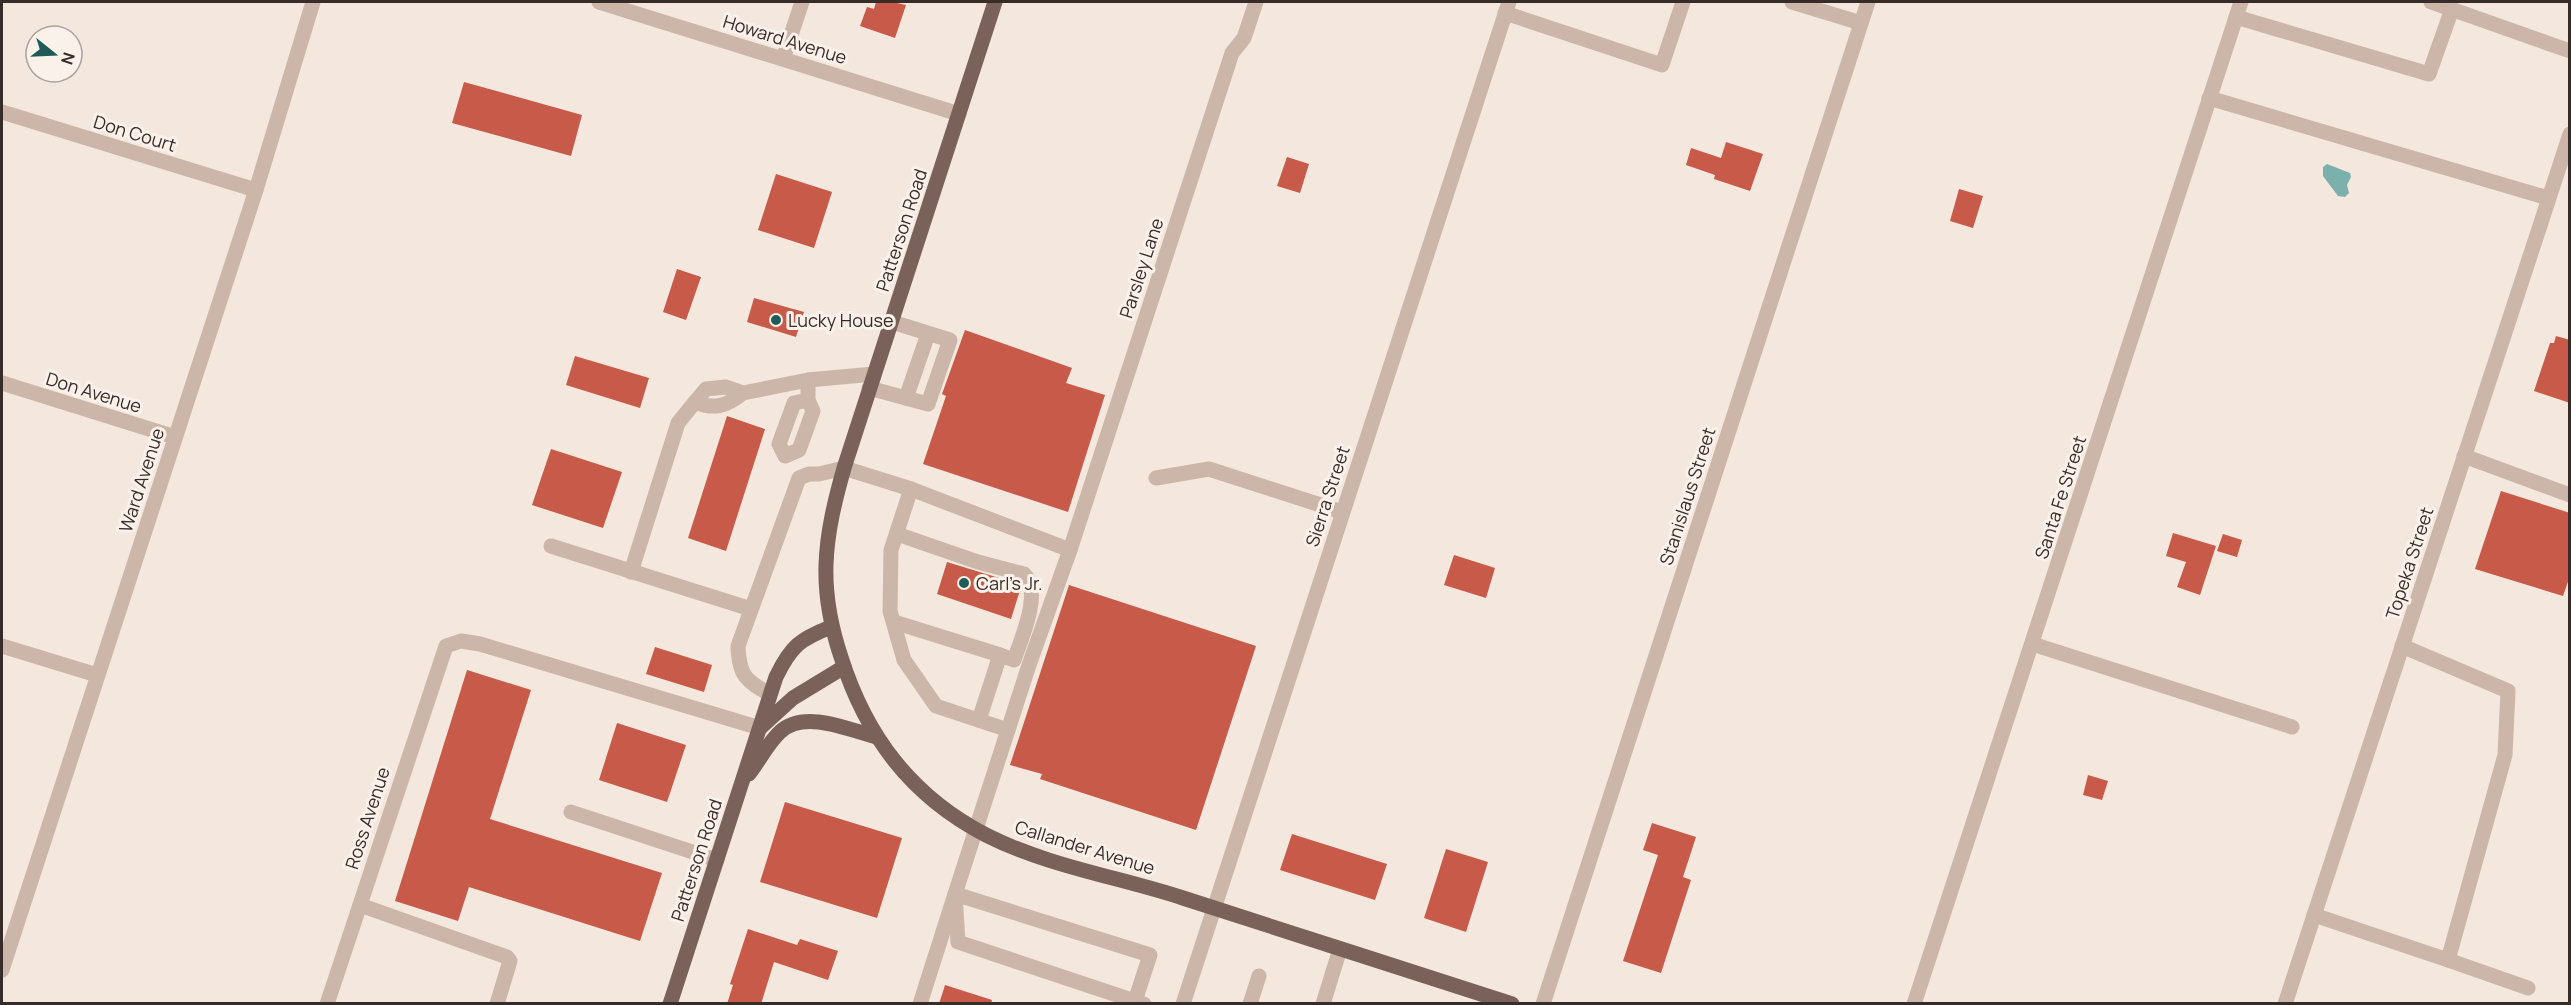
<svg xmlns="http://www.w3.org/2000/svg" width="2571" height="1005" font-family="Manrope,sans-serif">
<rect width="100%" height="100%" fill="#f3e7de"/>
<polygon fill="#7cb0ad" points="2327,164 2350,173 2351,177 2347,185 2349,193 2345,197 2338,196 2323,176 2323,167"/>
<g fill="#c75a48">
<polygon points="876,2 893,2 906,5 895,38 860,26 867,7 874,9"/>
<polygon points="464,82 582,115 571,156 452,123"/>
<polygon points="1726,142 1763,154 1750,191 1714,179 1715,175 1686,165 1691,148 1721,158"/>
<polygon points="1287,157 1309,164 1300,193 1277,186"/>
<polygon points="776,174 832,192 814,248 758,230"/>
<polygon points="1959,189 1983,196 1973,228 1950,221"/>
<polygon points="677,269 701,277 686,320 663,312"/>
<polygon points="754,298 804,312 796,337 747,322"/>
<polygon points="965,330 1072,368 1066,383 1105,395 1068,512 923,464 946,396 942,394"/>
<polygon points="2556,336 2570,340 2570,403 2534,391 2550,343 2554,343"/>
<polygon points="575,356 649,378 640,408 566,385"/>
<polygon points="727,416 765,429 726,551 688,538"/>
<polygon points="551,449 622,472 603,528 532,505"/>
<polygon points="2501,491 2570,513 2570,576 2563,596 2475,569"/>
<polygon points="2173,533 2216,546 2200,595 2177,587 2186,562 2166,556"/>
<polygon points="2223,534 2242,540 2237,557 2217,551"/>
<polygon points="1454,555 1495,568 1486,598 1444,585"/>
<polygon points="947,562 1019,584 1021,587 1011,619 937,594"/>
<polygon points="1069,585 1256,646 1196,830 1040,779 1042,774 1010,765"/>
<polygon points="655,647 712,665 704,692 646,674"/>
<polygon points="467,670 531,690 490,819 662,873 640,941 469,887 458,921 395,901"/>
<polygon points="617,723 686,745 667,802 599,780"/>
<polygon points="2088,775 2108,781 2102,800 2083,795"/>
<polygon points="785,802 902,838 877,918 760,882"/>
<polygon points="1652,823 1696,837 1683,877 1691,880 1661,973 1623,961 1658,855 1643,850"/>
<polygon points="1292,834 1387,864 1375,900 1280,870"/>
<polygon points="1446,849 1488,862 1466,932 1424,918"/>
<polygon points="748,929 797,945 800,939 838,951 828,980 774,962 761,1004 727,1004 733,985 730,984"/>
<polygon points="945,985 992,1000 991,1004 939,1004"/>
</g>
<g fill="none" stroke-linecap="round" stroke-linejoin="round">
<g stroke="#cbb6a9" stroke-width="15">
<polyline points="599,2 959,114"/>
<polyline points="1792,2 1861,23"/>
<polyline points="2431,2 2570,51"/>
<polyline points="1505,13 1662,65 1683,2"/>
<polyline points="2236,17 2429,74 2452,9"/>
<polyline points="783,59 802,2"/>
<polyline points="2209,98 2548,198"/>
<polyline points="2,112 256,190"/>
<polyline points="2,383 175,437"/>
<polyline points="869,388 928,404 950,340 892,322"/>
<path d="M743,393C727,406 714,410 695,402L706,389L726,387L743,393L808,380L874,374"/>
<polyline points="906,398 928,334"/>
<polyline points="808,400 794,403 779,444 785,456 799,450 813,411 808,400 808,380"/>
<polyline points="2464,456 2570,495"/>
<polyline points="1156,478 1209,469 1342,512"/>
<polyline points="911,489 891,550 890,611 904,660 936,706 1008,730"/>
<path d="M897,534L978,562L1024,574C1043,590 1021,640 1014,660L1000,655L979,720"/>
<polyline points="551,546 751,609"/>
<polyline points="1070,550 1232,53 1244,38 1256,2"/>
<polyline points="631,572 678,423 695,402"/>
<polyline points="894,622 1000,655"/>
<polyline points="2032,644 2292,727"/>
<polyline points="2,646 97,675"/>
<path d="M770,694C746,681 739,676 738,646L799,478L809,474H819L844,468L911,489L1070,550L1029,665L955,894L958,942L1144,1004"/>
<polyline points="571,812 717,860"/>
<polyline points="360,905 507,957 510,961 497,1004"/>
<polyline points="2314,915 2448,960 2505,755 2508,691 2402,646"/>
<polyline points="2448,960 2528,988"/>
<polyline points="2,970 256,190 313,2"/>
<polyline points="327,1004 446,646 461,641 480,644 760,728"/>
<polyline points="920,1004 955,894 1150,955 1135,1001"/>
<polyline points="1183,1004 1509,2"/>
<polyline points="1250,1004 1259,976"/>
<polyline points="1323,1004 1340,949"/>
<polyline points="1543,1004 1868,2"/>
<polyline points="1914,1004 2241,2"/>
<polyline points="2285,1004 2570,134"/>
</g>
<g stroke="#7a625a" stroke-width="15">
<path d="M995,2L844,468C835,500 827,532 826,565C825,596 831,627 841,657C866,736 911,796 986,835C1047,866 1119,877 1183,898C1293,933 1402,969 1512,1004"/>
<polyline points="760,728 793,698 844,667"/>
<path d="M749,774C759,761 768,743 780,732C804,709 850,730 876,737"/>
<path d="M670,1004L776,677C791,646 800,639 831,627"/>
</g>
</g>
<g fill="#1e5b59" stroke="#faf1ea" stroke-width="2">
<circle cx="776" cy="320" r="6"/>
<circle cx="964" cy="583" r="6"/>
</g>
<g text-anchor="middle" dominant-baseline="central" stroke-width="6" stroke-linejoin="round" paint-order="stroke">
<g font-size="18" fill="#382c29" stroke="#faf1ea">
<text transform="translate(785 39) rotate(17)">Howard Avenue</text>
<text transform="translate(135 133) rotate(17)">Don Court</text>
<text transform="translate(901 230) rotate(-72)">Patterson Road</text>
<text transform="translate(1141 268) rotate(-72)">Parsley Lane</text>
<text transform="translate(94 392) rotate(17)">Don Avenue</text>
<text transform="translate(141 480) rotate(-72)">Ward Avenue</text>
<text transform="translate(1327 496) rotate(-72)">Sierra Street</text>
<text transform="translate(1687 496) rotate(-72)">Stanislaus Street</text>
<text transform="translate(2060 497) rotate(-72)">Santa Fe Street</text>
<text transform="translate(2409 563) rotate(-72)">Topeka Street</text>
<text transform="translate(367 818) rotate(-72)">Ross Avenue</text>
<text transform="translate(1085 847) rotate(17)">Callander Avenue</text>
<text transform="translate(696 860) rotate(-72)">Patterson Road</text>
</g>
<g font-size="18" fill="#382c29" stroke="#faf1ea" text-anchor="start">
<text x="788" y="320">Lucky House</text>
<text x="976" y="583">Carl's Jr.</text>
</g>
</g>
<rect width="2571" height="1005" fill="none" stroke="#382c29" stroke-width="6"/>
<g transform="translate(54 54) rotate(108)"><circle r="28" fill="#faf1ea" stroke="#aca29d" stroke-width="1.5"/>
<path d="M0-4.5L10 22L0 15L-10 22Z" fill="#1e5b59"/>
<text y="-9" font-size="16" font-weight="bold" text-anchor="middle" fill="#382c29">N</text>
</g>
</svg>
